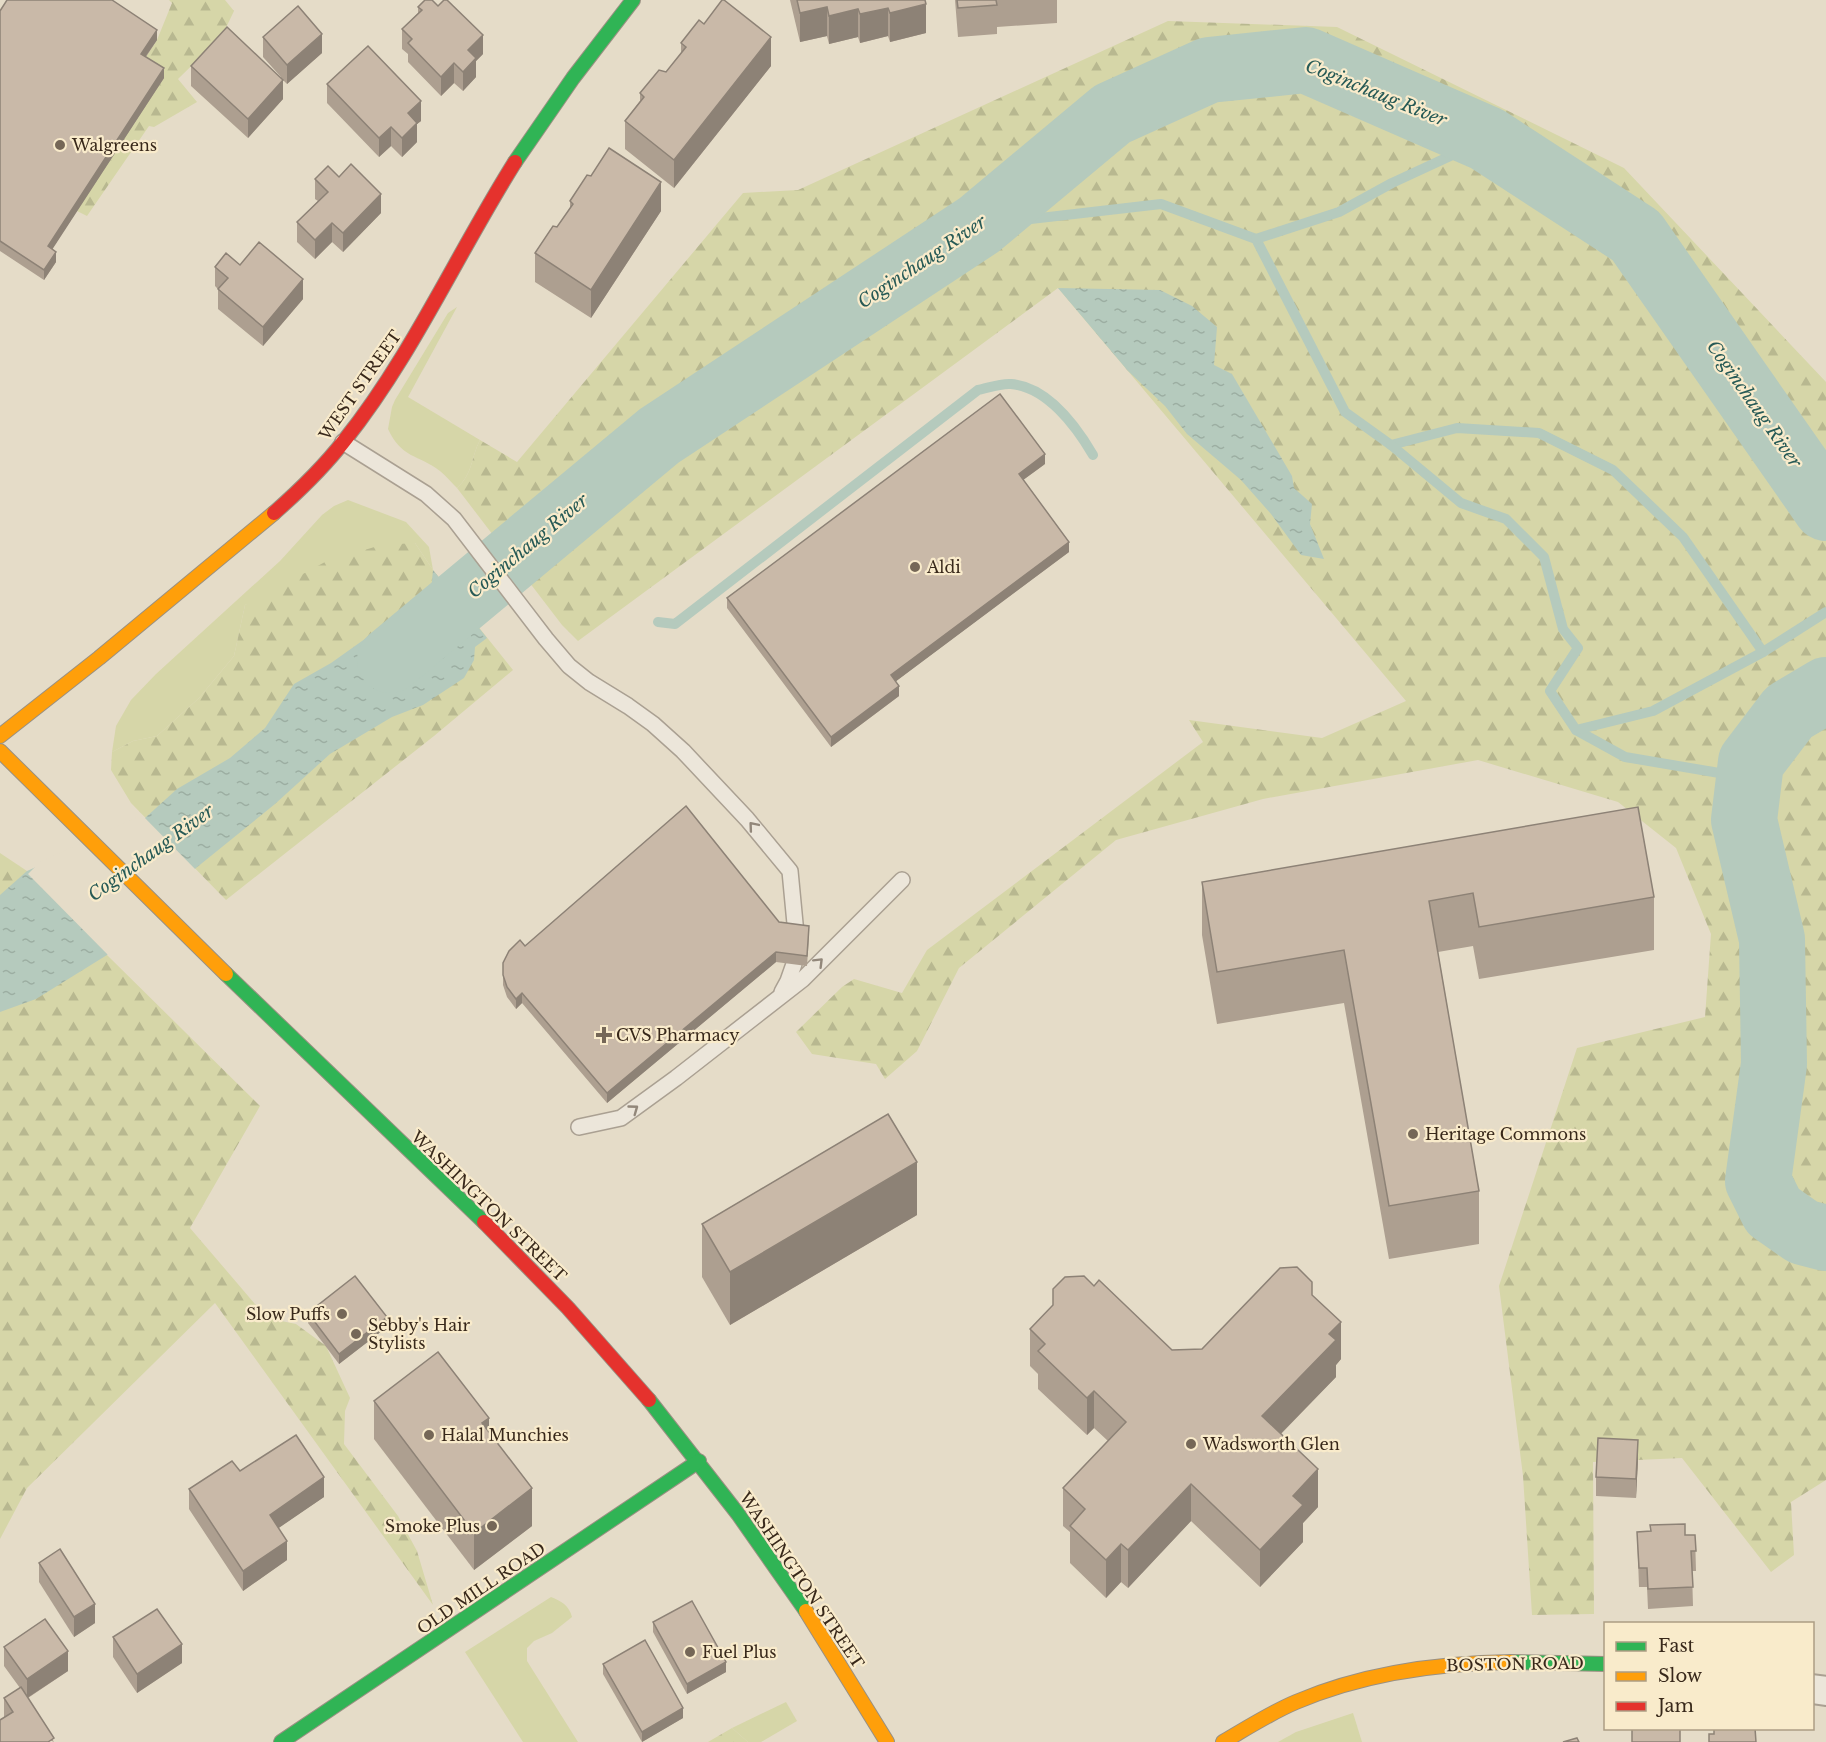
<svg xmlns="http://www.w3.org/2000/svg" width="1826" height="1742" font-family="'Libre Baskerville',serif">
<defs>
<pattern id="forest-firs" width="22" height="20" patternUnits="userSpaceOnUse" patternTransform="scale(1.5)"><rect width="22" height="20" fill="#d6d6a8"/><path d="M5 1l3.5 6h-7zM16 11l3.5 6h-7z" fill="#b8b890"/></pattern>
<pattern id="water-ripples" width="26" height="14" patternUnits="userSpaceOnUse" patternTransform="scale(1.5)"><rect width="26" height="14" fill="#b5cabd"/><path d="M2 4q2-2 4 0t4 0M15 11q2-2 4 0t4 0" fill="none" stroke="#9caea2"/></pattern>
</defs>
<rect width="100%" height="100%" fill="#e5dcc8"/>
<g fill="#d6d6a8">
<path d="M457,307L408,397L480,440C471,457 473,474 457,488C452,483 446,476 440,471C418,454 402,459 388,429L392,407L395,400L448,313Z"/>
<polygon points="348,500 406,522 429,547 433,570 415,543 245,605 234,656 199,698 157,736 133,741 112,752 116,726 131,700 156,674 280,561 322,515 334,506"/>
<path d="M551,1597C561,1601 569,1605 572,1617L552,1633L534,1641L527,1648V1661L578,1742H523L465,1652Z"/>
<polygon points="786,1702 797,1721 761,1742 748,1742 732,1728"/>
<polygon points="1353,1713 1362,1742 1278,1742 1296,1732"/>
</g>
<g fill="url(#forest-firs)">
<polygon points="169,0 225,0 234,11 222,36 178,79 197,102 154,127 149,126 87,216 77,211 142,63 157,40 172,3"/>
<path d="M1168,21L1337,27L1624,168L1826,382V1480L1791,1502L1794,1555L1771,1572L1682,1458L1593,1462L1594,1614L1532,1615L1523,1476L1499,1286L1577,1048L1705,1017L1711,934L1676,848L1618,802L1478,760L1263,799L1116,840L959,968L917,1051L885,1079L876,1064L812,1054L796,1032L842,987L854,979L902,993L927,950L1203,742L1189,720L1322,738L1406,701L1058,288L578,641L562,625L457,488C473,474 471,457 480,440L517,462L743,193L798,190Z"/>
<polygon points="415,543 433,570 513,670 434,736 226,900 131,803 111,770 112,752 133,741 157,736 199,698 234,656 245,605 325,562 381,545"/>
<polygon points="0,853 27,871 107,955 260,1106 190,1228 267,1318 296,1324 326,1346 350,1398 345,1411 344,1444 398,1516 417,1551 433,1605 215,1303 27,1488 0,1539"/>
<polygon points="732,1728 748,1742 708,1742"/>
</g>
<g fill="url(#water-ripples)">
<polygon points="1058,288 1160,290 1192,306 1217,327 1214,365 1232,374 1292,476 1294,488 1312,504 1310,524 1324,559 1301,555 1271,514 1241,480 1187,434 1165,406 1128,371"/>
<polygon points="433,570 487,638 475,647 474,660 464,678 423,705 392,717 330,754 275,804 196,868 107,955 36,999 0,1012 0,895 27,871 145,818 177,789 230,758 265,728 294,684 331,663 431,592"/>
</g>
<polygon fill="#e5dcc8" points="142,815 197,871 110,957 28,874 40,862"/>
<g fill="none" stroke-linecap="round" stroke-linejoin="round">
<g stroke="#b5cabd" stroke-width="10">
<polyline points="979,225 1161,204 1256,239 1345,412 1391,445 1457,428 1539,433 1613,470 1683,537 1763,652 1826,612"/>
<polyline points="1256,239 1339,212 1392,183 1487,139"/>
<polyline points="1391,445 1461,503 1506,519 1544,557 1563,629 1578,648 1550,691 1576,730 1625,757 1749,778"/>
<path d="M658,622L675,624L978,390C988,388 1001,383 1011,384C1047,387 1076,426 1093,455"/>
<polyline points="1576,730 1653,711 1763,652"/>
</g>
<g stroke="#b5cabd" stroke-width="66">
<polyline points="390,660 659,436 979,225 1112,114 1209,70 1306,60 1487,139 1636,236 1826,508"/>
<polyline points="1826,690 1789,712 1751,762 1744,820 1772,939 1774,1064 1758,1181 1773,1211 1803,1232 1826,1238"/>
</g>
<defs>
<g id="lane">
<polyline points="343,442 426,494 454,519 546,639 569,666 589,682 628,706 653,724 683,751 747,819 790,871 796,934"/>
<polyline points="782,992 788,981 794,964"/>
<polyline points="579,1127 621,1118 676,1078 803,979 902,880"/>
</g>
<polyline id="street" points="1812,1689 1826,1691"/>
<g id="fast">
<polyline points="515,162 573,78 633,0"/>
<polyline points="226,974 484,1222"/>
<polyline points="649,1400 738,1514 806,1611"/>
<polyline points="1512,1662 1606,1664"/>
<polyline points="281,1742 699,1461"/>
</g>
<g id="slow">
<polyline points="0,736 99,658 274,513"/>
<polyline points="0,751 226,974"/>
<polyline points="806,1611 887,1742"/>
<path d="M1223,1742C1247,1728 1270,1713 1296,1702C1364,1673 1438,1663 1512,1662"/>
</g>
<g id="jam">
<path d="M274,513C299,491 323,468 344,441C412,356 457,254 515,162"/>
<polyline points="484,1222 568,1308 649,1400"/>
</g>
</defs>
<use href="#lane" stroke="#aaa092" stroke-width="18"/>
<use href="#street" stroke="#aaa092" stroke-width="32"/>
<use href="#fast" stroke="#999082" stroke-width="16"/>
<use href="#slow" stroke="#999082" stroke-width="16"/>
<use href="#jam" stroke="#999082" stroke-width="16"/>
<use href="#lane" stroke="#ece6da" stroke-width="15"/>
<use href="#street" stroke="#ece6da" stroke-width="28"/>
<use href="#fast" stroke="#30b455" stroke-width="14"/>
<use href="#slow" stroke="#ff9f0a" stroke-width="14"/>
<use href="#jam" stroke="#e5322d" stroke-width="14"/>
</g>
<g fill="#ad9f90">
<polygon points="790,0 925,0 926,33 890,42 888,36 860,43 858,37 829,44 827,36 800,42"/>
<polygon points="955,0 1057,0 1057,23 997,27 997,34 958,37"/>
<polygon points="418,7 483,54 476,61 476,77 463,91 454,83 441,96 408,62 408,54 402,49 402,29 418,13"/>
<polygon points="0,11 157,40 146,57 164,78 52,249 56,262 44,280 0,251"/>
<polygon points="704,24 771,66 674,188 625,149 625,121 640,101 640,93 666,72 681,53 681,43"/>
<polygon points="263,37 322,53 287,84 283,80 283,99 248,138 191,86 191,66 281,77 263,57"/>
<polygon points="327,84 421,121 417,124 417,142 402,157 391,146 379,157 327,103"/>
<polygon points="339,177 381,213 343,252 332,242 315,259 297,242 297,222 318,201 315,199 315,179"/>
<polygon points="570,201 661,211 591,318 535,282 535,253 557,227 570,209"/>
<polygon points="240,265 303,299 263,346 218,309 218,289 215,286 215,267"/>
<polygon points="1045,464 1023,480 1069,552 896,681 899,696 831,747 727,608 727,598"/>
<polygon points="1202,882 1654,897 1654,950 1479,979 1473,946 1438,952 1479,1191 1479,1244 1389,1259 1344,1003 1217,1024 1202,935"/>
<polygon points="779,922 809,936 807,966 776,962 607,1103 522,1003 516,1009 507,997 503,985 503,963 525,946"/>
<polygon points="917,1215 730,1325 702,1277 702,1224"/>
<polygon points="1094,1286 1172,1350 1202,1349 1312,1295 1341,1359 1336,1365 1336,1377 1281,1434 1318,1507 1303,1523 1303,1542 1260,1587 1191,1521 1128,1588 1121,1582 1106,1598 1070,1563 1070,1532 1063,1526 1063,1488 1108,1441 1094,1428 1087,1435 1038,1389 1038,1374 1030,1366 1030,1329"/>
<polygon points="308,1313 387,1327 339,1364 308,1323"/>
<polygon points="374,1401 489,1432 532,1526 474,1570 374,1439"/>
<polygon points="1638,1459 1636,1498 1596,1496 1596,1477"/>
<polygon points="240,1471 324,1497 278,1528 287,1560 243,1591 189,1509 189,1489"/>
<polygon points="1637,1532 1685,1535 1695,1535 1696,1571 1692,1571 1693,1606 1648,1609 1647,1587 1639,1587"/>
<polygon points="39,1563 95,1623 74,1637 39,1582"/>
<polygon points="653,1622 726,1672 687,1694 653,1632"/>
<polygon points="113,1637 182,1663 137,1693 113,1657"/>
<polygon points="4,1647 68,1671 28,1698 54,1742 4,1718 4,1698 20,1688 4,1666"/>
<polygon points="603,1664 683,1718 642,1742 603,1674"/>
</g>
<g fill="#8d8276">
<polygon points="926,4 926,33 890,42 890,13"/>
<polygon points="827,7 827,36 800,42 800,13"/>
<polygon points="888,8 888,36 860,43 860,14"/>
<polygon points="858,9 858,37 829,44 829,16"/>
<polygon points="157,30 157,40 141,63 141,54"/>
<polygon points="322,34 322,53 287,84 287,65"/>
<polygon points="483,35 483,54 476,61 476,77 463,91 463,72 468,50"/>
<polygon points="771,37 771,66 674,188 674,160"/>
<polygon points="454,63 454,83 441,96 441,77"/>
<polygon points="164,68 164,78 48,256 48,246"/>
<polygon points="283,80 283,99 248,138 248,119"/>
<polygon points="421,101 421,121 417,124 417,142 402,157 402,138 408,113"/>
<polygon points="391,127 391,146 379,157 379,138"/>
<polygon points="661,182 661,211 591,318 591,290"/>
<polygon points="381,194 381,213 343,252 343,233"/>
<polygon points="332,223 332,242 315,259 315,240"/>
<polygon points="56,252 56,262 44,280 44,270"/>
<polygon points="303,279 303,299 263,346 263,327"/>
<polygon points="1045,454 1045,464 1019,483 1019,474"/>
<polygon points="1069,542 1069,552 891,685 891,675"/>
<polygon points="899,686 899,696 831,747 831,737"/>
<polygon points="776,952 776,962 607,1103 607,1093"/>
<polygon points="522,993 522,1003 516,1009 516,999"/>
<polygon points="917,1162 917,1215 730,1325 730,1272"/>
<polygon points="387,1317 387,1327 339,1364 339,1354"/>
<polygon points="1341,1322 1341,1359 1336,1365 1336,1377 1262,1453 1262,1416 1329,1334"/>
<polygon points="1094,1391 1094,1428 1087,1435 1087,1398"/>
<polygon points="489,1418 489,1455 482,1423"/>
<polygon points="1638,1440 1638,1459 1636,1498 1636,1479"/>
<polygon points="1318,1469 1318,1507 1303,1523 1303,1542 1260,1587 1260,1550 1293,1496"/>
<polygon points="324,1477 324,1497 270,1534 270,1515"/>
<polygon points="1191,1484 1191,1521 1128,1588 1128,1550"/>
<polygon points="532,1488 532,1526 474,1570 474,1533"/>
<polygon points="287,1541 287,1560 243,1591 243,1571"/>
<polygon points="1121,1544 1121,1582 1106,1598 1106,1560"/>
<polygon points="95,1604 95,1623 74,1637 74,1617"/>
<polygon points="182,1644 182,1663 137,1693 137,1674"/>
<polygon points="68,1651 68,1671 27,1698 27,1679"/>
<polygon points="726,1662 726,1672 687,1694 687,1684"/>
<polygon points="683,1708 683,1718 642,1742 642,1732"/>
</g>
<g fill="#c9b9a8" stroke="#8d8276" stroke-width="1.5">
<polygon points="7,0 112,0 157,30 141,54 164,68 48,246 56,252 44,270 0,241 0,11"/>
<polygon points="425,0 432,0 438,6 444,0 447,0 483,35 468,50 476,58 463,72 454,63 441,77 408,43 412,39 402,29 422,10 418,7"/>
<polygon points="722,0 724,0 771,37 674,160 625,121 644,97 640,93 659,70 666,72 686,47 681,43 699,20 704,24"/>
<polygon points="797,0 925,0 926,4 890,13 888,8 860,14 858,9 829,16 827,7 800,13"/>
<polygon points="957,0 996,0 997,5 958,8"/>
<polygon points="298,6 322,34 287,65 263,37"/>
<polygon points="227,27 283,80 248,119 191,66"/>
<polygon points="368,46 421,101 408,113 417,123 402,138 391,127 379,138 327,84"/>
<polygon points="609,148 661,182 591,290 535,253 553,226 557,227 573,204 570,201 587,175 591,176"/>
<polygon points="351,164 381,194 343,233 332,223 315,240 297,222 328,192 315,179 328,166 339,177"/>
<polygon points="259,242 303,279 263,327 218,289 228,278 215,267 226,253 240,265"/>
<polygon points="1000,394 1045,454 1019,474 1069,542 891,675 899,686 831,737 727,598"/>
<polygon points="686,806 779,922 809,926 807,956 776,952 607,1093 522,993 516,999 507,987 503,975 503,963 509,951 520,940 525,946"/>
<polygon points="1638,807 1654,897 1479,927 1473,893 1429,901 1479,1191 1389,1206 1344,950 1217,972 1202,882"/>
<polygon points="888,1114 917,1162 730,1272 702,1224"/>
<polygon points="1297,1267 1312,1282 1312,1295 1341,1322 1329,1334 1336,1340 1262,1416 1318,1469 1293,1496 1303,1505 1260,1550 1191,1484 1128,1550 1121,1544 1106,1560 1070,1526 1085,1509 1063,1488 1126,1422 1094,1391 1087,1398 1038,1351 1045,1344 1030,1329 1053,1305 1053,1289 1065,1277 1084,1276 1094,1286 1099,1280 1172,1350 1202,1349 1280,1268"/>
<polygon points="355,1276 387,1317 339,1354 308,1313"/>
<polygon points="438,1352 489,1418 482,1423 532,1488 474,1533 374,1401"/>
<polygon points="296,1435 324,1477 270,1515 287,1541 243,1571 189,1489 232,1461 240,1471"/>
<polygon points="1598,1438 1638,1440 1636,1479 1596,1477"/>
<polygon points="1685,1524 1685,1535 1695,1535 1696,1551 1691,1551 1693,1587 1648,1589 1647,1568 1639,1568 1637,1532 1651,1531 1650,1525"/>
<polygon points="60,1549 95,1604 74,1617 39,1563"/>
<polygon points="692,1601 726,1662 687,1684 653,1622"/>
<polygon points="157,1609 182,1644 137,1674 113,1637"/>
<polygon points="45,1619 68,1651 27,1679 4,1647"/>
<polygon points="645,1640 683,1708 642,1732 603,1664"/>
<polygon points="21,1687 54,1738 48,1742 0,1742 0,1720 13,1712 4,1698"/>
<rect x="1632" y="1728" width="48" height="14"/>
<polygon points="1714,1728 1755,1728 1756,1742 1709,1742 1709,1734 1714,1734"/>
<polygon points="1577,1738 1579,1742 1563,1742"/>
</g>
<defs><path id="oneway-chevron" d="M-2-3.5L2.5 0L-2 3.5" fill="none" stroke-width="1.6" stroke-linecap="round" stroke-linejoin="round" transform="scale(1.5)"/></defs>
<g stroke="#92877a">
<use href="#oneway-chevron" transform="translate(753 826) rotate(-130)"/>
<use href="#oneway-chevron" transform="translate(819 962) rotate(-45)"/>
<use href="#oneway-chevron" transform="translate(634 1109) rotate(-36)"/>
</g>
<g fill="#756757" stroke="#f9ebcb" stroke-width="2">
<circle cx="60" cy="145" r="6"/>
<circle cx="915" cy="567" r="6"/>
<path d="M601 1026h6v6h6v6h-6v6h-6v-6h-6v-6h6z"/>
<circle cx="1413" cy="1134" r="6"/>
<circle cx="342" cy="1314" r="6"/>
<circle cx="356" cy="1334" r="6"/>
<circle cx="429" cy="1435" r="6"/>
<circle cx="1191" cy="1444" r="6"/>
<circle cx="492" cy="1526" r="6"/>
<circle cx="690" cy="1652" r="6"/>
</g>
<g text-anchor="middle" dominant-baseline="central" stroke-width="4.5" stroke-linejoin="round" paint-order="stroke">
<g font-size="16" fill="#38281a" stroke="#f9ebcb" text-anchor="start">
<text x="72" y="145">Walgreens</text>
<text x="927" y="567">Aldi</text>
<text x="616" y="1035">CVS Pharmacy</text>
<text x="1425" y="1134">Heritage Commons</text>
<text x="330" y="1314" text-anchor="end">Slow Puffs</text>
<text x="368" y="1325">Sebby's Hair<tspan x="368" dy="18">Stylists</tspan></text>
<text x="441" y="1435">Halal Munchies</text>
<text x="1203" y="1444">Wadsworth Glen</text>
<text x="480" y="1526" text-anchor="end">Smoke Plus</text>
<text x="702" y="1652">Fuel Plus</text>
</g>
<g font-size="16" fill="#38281a" stroke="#f9ebcb">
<text transform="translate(360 385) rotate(-55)">WEST STREET</text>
<text transform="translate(489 1206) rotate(44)">WASHINGTON STREET</text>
<text transform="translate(802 1580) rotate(56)">WASHINGTON STREET</text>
<text transform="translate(481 1588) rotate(-34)">OLD MILL ROAD</text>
<text transform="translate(1515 1664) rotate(-1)">BOSTON ROAD</text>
</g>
<g font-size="18" font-style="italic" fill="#275a56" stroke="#f9ebcb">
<text transform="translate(1376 93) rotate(22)">Coginchaug River</text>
<text transform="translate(922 262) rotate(-34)">Coginchaug River</text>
<text transform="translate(1754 404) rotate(55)">Coginchaug River</text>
<text transform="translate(528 546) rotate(-40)">Coginchaug River</text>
<text transform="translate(151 853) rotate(-36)">Coginchaug River</text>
</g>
</g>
<rect x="1604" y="1622" width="210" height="108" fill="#f9ebcb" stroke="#ac9d84" stroke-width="1.5"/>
<rect x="1616" y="1642" width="30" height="9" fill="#30b455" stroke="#ac9d84" stroke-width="1.5"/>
<text x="1658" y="1652" font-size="18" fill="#38281a">Fast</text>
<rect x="1616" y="1672" width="30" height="9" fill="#ff9f0a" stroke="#ac9d84" stroke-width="1.5"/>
<text x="1658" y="1682" font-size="18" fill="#38281a">Slow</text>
<rect x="1616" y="1702" width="30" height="9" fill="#e5322d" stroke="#ac9d84" stroke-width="1.5"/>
<text x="1658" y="1712" font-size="18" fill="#38281a">Jam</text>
</svg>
